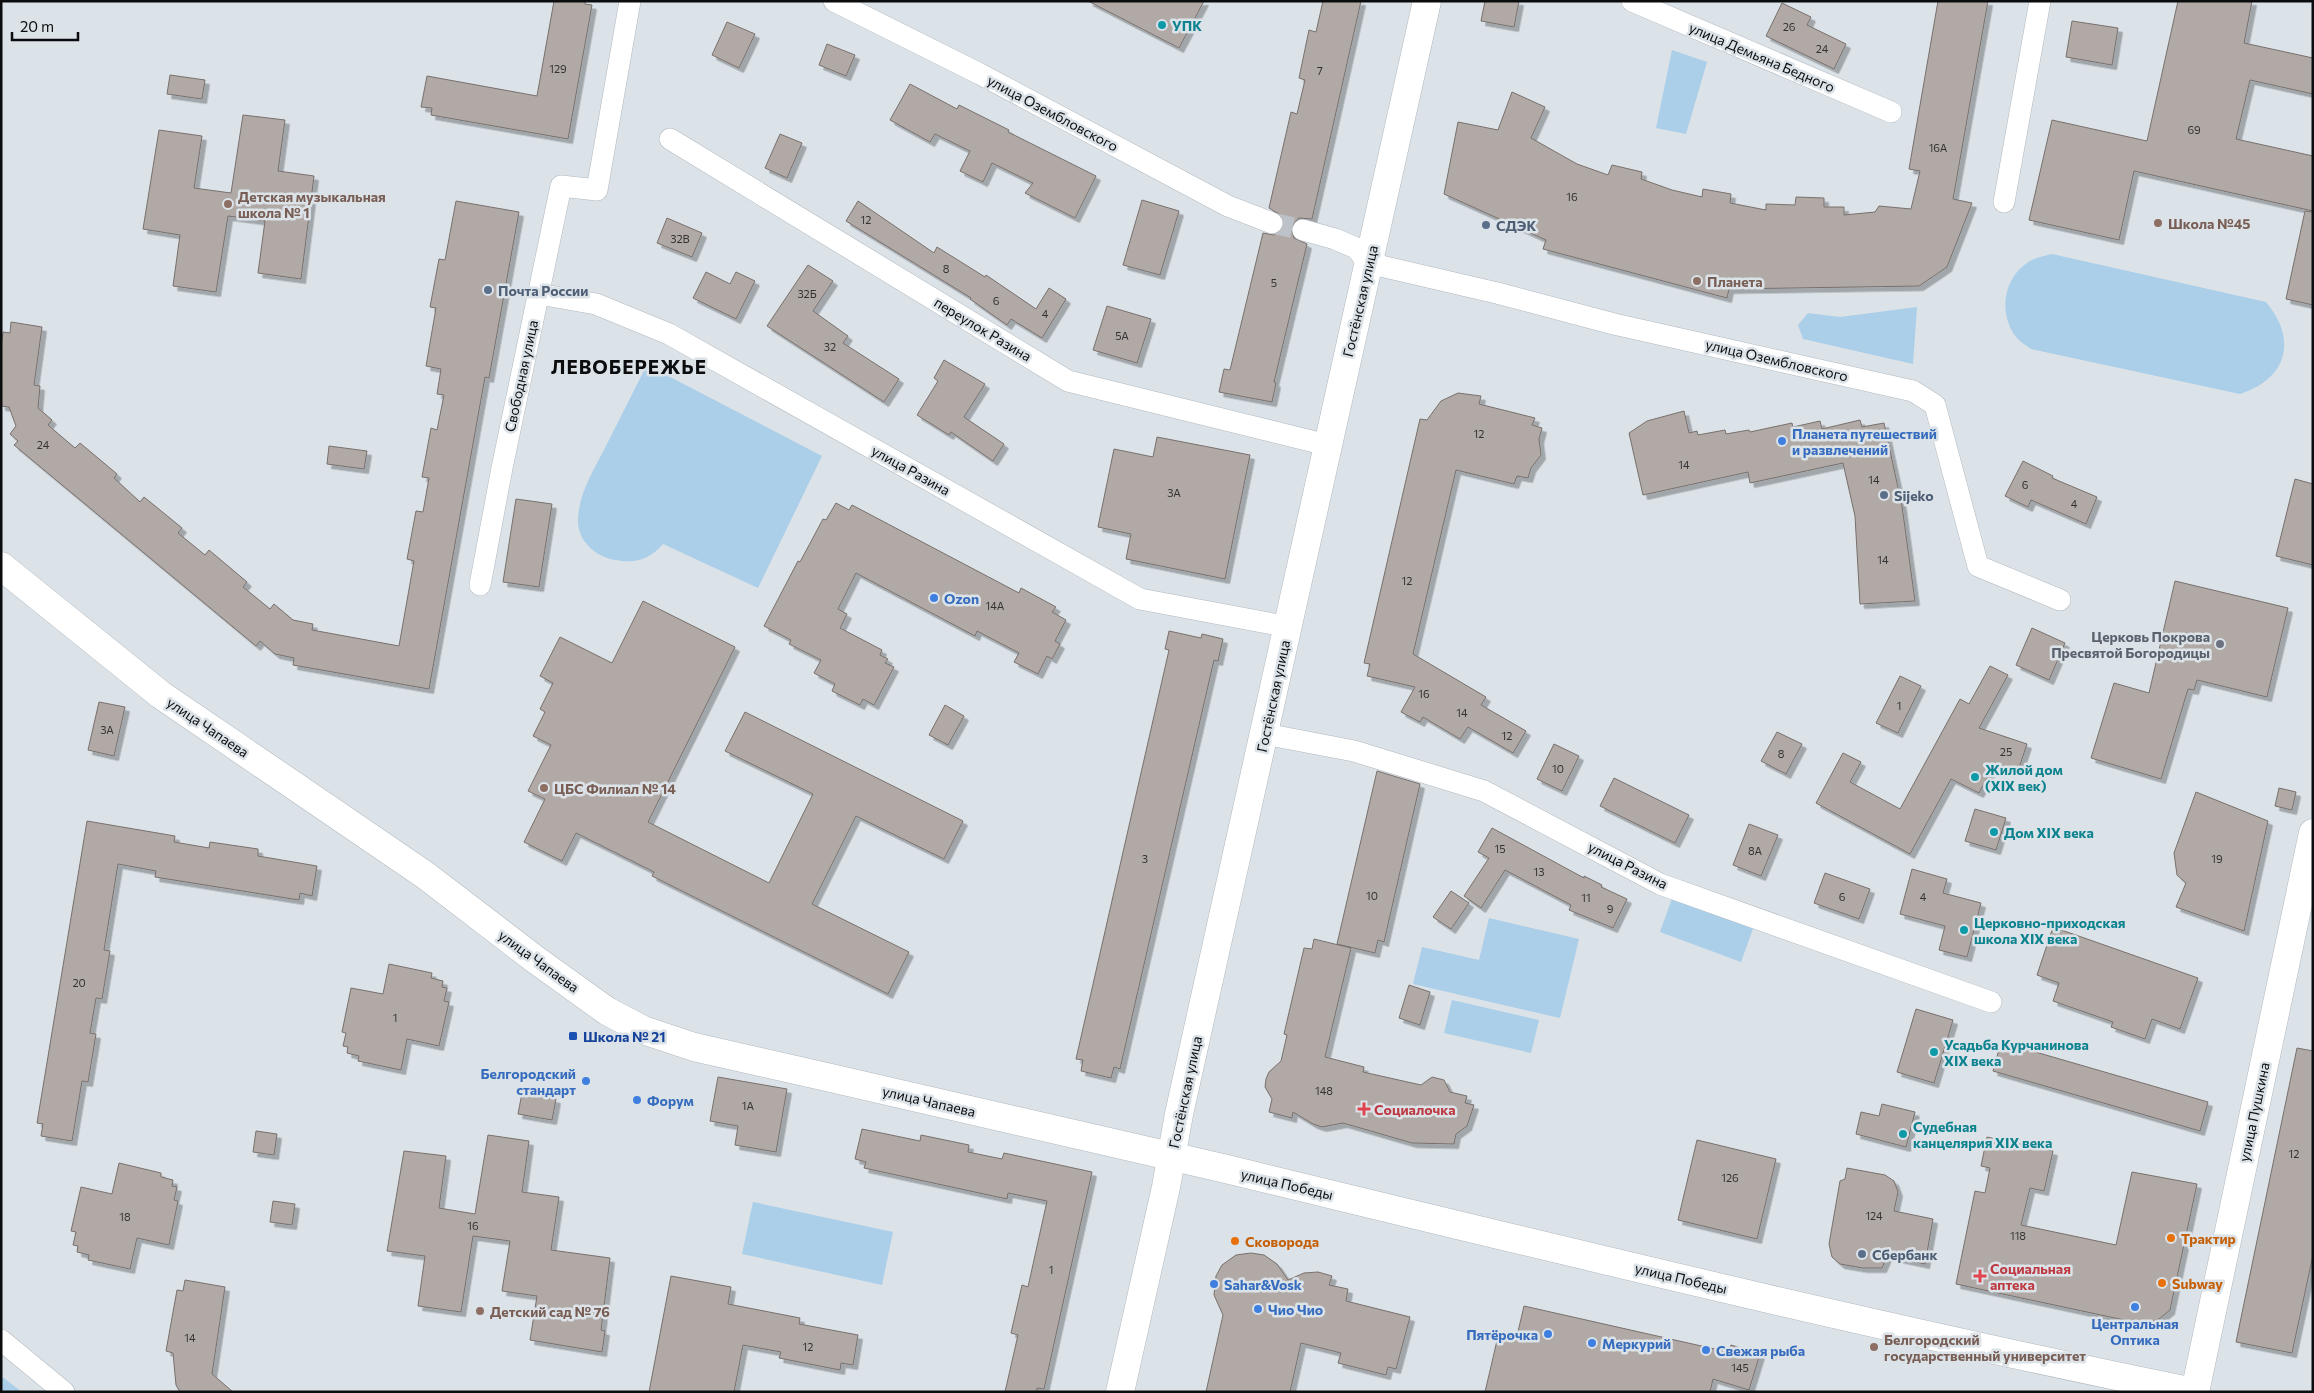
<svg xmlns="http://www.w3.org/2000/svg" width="2314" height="1393" font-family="Commissioner,sans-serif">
<defs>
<filter id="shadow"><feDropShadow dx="4.5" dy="4.5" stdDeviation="0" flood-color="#0004"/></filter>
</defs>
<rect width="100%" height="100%" fill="#dbe2e8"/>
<g fill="#abcee9">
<polygon points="1672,50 1707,62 1686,134 1656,128"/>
<path d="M2052,254L2266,302C2298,340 2287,379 2240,394L2031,349C2026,345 2020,342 2016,337C1998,313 2003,277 2030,261C2036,257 2045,256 2052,254Z"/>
<polygon points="1917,307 1913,364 1803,339 1798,325 1808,313 1840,317"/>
<path d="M647,365L822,456L758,588L663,544C650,559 636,564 616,560C596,557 577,541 578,519C579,492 595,468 607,444C620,418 633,392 647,365Z"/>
<polygon points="1674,893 1755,923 1741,962 1660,932"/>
<polygon points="1489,918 1579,939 1560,1018 1413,984 1422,947 1479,960"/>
<polygon points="1452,1000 1539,1020 1531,1053 1444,1033"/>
<polygon points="753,1202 893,1232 882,1285 742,1254"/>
<polygon points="1,1376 22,1392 1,1392"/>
</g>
<g fill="#b1a9a5" stroke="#78706d" filter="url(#shadow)">
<polygon points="554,1 585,1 585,4 592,5 568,139 431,115 432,108 421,107 427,76 537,96"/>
<polygon points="1088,1 1204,1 1179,48"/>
<polygon points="1323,1 1361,1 1312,219 1299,218 1291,227 1294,238 1307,244 1274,382 1276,383 1272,402 1219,392 1224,369 1230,370 1263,233 1274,235 1284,227 1282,216 1269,208 1291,112 1297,114 1305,80 1299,78 1309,30 1316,32"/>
<polygon points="1485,1 1519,1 1514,27 1481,21"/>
<polygon points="1938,1 1988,1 1953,199 1972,203 1947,267 1919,286 1729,289 1727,298 1543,249 1546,240 1444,194 1458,122 1498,130 1512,92 1545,107 1531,138 1577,164 1608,175 1612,165 1642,172 1641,179 1672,190 1702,197 1703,189 1731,194 1730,203 1766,210 1766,204 1795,205 1796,197 1824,198 1824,207 1844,207 1844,215 1875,212 1879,206 1911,209 1920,171 1909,169"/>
<polygon points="2178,1 2252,1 2244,43 2313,58 2313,94 2250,80 2236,139 2313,156 2313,211 2134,171 2119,240 2029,220 2052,120 2147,141"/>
<polygon points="1782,3 1811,17 1807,25 1846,44 1834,69 1766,36"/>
<polygon points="2072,21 2118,28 2112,65 2066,57"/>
<polygon points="727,22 755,34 739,68 712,55"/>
<polygon points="827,44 855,55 846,76 819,65"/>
<polygon points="170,75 205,80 202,99 167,94"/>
<polygon points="910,84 957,109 959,105 1009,130 1008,132 1096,176 1075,218 1025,193 1033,183 992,163 983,182 960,171 970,151 935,134 930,142 890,120"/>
<polygon points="243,115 285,120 278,171 314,176 301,279 258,273 265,221 228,216 216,292 173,286 180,235 143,229 159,130 202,136 194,188 231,193"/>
<polygon points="780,134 802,143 787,178 765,168"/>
<polygon points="1142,200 1179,211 1160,275 1123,265"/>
<polygon points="456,201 519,212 489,378 485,377 429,689 293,665 294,658 275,654 260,641 256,646 14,445 18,441 10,434 16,426 9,407 1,406 1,348 3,332 10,333 11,322 42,327 34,385 40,386 38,408 52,420 48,425 62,437 75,448 80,443 117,474 114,478 140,502 144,497 182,528 178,533 205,555 209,550 247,582 243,587 270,609 274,604 293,620 313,624 312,630 399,646 414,561 407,559 416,511 423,512 429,478 422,477 431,428 437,430 444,395 437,394 441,369 426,366 436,308 430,307 439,259 445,260"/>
<polygon points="858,201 934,253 937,247 985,277 986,275 1036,309 1049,288 1066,299 1042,338 1011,319 1007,325 970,299 971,298 846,221"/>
<polygon points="2305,211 2313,212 2313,305 2286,299"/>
<polygon points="667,218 702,233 692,257 657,243"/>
<polygon points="808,265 833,281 813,311 848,336 843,343 899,379 884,402 767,326"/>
<polygon points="706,272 730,284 736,272 755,281 736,319 693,298"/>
<polygon points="1107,306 1151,319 1137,363 1093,350"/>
<polygon points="944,360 985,384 964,417 1004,444 993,461 951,432 949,435 917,415 938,381 934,378"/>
<polygon points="1458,393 1481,396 1479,404 1535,418 1532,425 1542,428 1539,439 1541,455 1531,468 1528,478 1517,476 1514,484 1456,470 1413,654 1486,697 1481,705 1526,731 1513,753 1468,727 1460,739 1423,717 1420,722 1401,712 1415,687 1367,676 1370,664 1364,663 1420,419 1427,420 1441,401"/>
<polygon points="1684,411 1689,433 1697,431 1698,435 1725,430 1726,434 1749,430 1750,432 1792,423 1793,427 1820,421 1822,429 1860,420 1862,427 1884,423 1902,506 1915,601 1860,604 1855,516 1843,463 1750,483 1748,472 1643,495 1629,433 1647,421"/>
<polygon points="1157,437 1250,455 1225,579 1126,559 1131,534 1098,527 1114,449 1153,457"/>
<polygon points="329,446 367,451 364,469 327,464"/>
<polygon points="2023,461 2053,476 2052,478 2097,497 2086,524 2031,500 2028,507 2005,496"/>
<polygon points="2295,479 2313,484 2313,565 2276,556"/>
<polygon points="516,499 552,504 539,587 503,582"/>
<polygon points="836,503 849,510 852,505 1019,593 1021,588 1056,607 1052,612 1066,620 1055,641 1060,644 1052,659 1047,656 1038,674 1014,662 1019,653 977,631 975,636 856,573 838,609 847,614 840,628 882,650 880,655 888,659 885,663 894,667 874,705 863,699 860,705 832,691 835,684 814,673 821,660 789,644 791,640 764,626 798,561 800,562 823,519 826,520"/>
<polygon points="2175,581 2288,608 2267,697 2197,680 2194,690 2188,689 2161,779 2091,758 2114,683 2149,693"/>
<polygon points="643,601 735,647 648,822 769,883 813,794 725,751 745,712 963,821 944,859 856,816 812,904 909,952 888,994 652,876 654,872 576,833 562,861 524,842 545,799 528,791 551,745 533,736 545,712 540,709 553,683 540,676 560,637 612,663"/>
<polygon points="2032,628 2065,643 2049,680 2016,665"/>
<polygon points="1169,631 1201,638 1202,634 1223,639 1218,661 1214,660 1120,1069 1114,1067 1111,1078 1081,1071 1083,1060 1076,1059 1169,650 1165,649"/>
<polygon points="1990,666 2008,675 1979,728 2027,744 2018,771 1995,763 1979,793 1951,779 1910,854 1816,803 1843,753 1861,762 1850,782 1900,809 1960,699 1969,704"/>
<polygon points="1900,676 1921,686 1898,733 1876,723"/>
<polygon points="99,702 125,707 114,756 88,750"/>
<polygon points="945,705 964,716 948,745 929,735"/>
<polygon points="1777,732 1802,744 1786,774 1761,761"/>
<polygon points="1554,744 1579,756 1562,791 1537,779"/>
<polygon points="1377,771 1420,784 1384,942 1378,940 1375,953 1337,944"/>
<polygon points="1614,778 1689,815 1675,843 1600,806"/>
<polygon points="2279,788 2296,792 2292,810 2275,806"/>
<polygon points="2196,792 2268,821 2244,931 2176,907 2186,883 2177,875 2174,853"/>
<polygon points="1975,809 2006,818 1996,850 1965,841"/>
<polygon points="87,821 175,836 174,842 209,848 210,842 258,849 258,856 317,866 312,896 300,893 299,900 155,877 156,871 118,864 104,950 110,951 102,999 96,998 90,1033 96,1034 88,1082 82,1081 72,1141 41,1136 43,1124 37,1123"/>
<polygon points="1749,824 1778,835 1761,876 1733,865"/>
<polygon points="1492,828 1584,878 1584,876 1602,885 1601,887 1627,899 1613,928 1569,910 1571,905 1505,870 1481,908 1464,896 1489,858 1478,852"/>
<polygon points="1912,869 1947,879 1943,893 1981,903 1967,957 1939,950 1945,926 1900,914"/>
<polygon points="1825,873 1870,889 1859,919 1814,903"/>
<polygon points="1451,891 1469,903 1451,929 1433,917"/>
<polygon points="2053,927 2198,978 2180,1029 2152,1019 2145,1039 2111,1027 2113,1022 2053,1001 2059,983 2037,975"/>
<polygon points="1314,939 1351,948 1325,1057 1364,1067 1363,1072 1421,1085 1432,1077 1444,1080 1450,1092 1467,1096 1465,1103 1474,1105 1467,1126 1456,1134 1454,1144 1412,1143 1343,1123 1322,1127 1313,1124 1293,1112 1292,1118 1269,1112 1272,1099 1265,1087 1266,1079 1269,1072 1281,1061 1287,1035 1284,1034 1304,948 1312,949"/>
<polygon points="389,964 432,973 431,978 443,981 442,987 447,988 444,1001 449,1002 439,1046 407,1039 401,1070 358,1061 359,1056 347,1053 348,1047 343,1046 346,1033 342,1032 351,988 383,994"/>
<polygon points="1409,985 1430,992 1420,1025 1399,1018"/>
<polygon points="1916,1009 1953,1020 1934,1083 1897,1072"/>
<polygon points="2001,1042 2208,1102 2200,1131 1993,1071"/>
<polygon points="2297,1048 2313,1051 2313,1255 2292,1353 2236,1342"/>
<polygon points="718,1077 787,1089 776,1152 735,1145 738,1126 710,1121"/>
<polygon points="522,1093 556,1099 552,1120 518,1114"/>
<polygon points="1882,1104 1915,1112 1906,1147 1856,1134 1861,1112 1879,1116"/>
<polygon points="862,1129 920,1141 921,1135 969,1145 968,1152 1002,1159 1004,1153 1092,1172 1044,1389 1037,1388 1037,1392 1005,1392 1018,1335 1011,1333 1022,1285 1028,1287 1047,1201 1008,1193 1007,1199 864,1168 866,1162 855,1159"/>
<polygon points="256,1131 277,1134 274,1155 253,1152"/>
<polygon points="488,1135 529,1141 522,1192 559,1197 551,1250 610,1258 601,1330 605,1331 602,1352 530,1340 537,1296 502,1291 510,1241 473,1236 461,1312 418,1306 425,1256 387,1251 404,1151 446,1156 439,1208 475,1214"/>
<polygon points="1987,1137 2053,1151 2044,1191 2030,1188 2021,1225 2116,1245 2132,1172 2197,1184 2170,1310 2159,1319 2143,1324 1956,1284 1975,1191 1985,1193 1990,1168 1981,1166"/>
<polygon points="1697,1140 1776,1159 1757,1239 1678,1220"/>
<polygon points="119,1163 161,1173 161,1177 173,1180 172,1186 177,1187 174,1200 178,1201 169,1245 137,1238 130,1269 88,1260 89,1255 77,1252 78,1246 73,1245 76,1232 71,1231 81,1187 112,1194"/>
<polygon points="1847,1168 1885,1175 1894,1181 1898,1192 1894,1211 1933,1219 1925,1264 1887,1256 1882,1268 1863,1268 1840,1264 1832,1257 1829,1244 1840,1181 1845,1179"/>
<polygon points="273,1201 295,1204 292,1225 270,1222"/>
<polygon points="1251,1253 1264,1255 1277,1264 1288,1280 1304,1273 1318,1272 1332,1276 1329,1285 1348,1289 1346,1301 1410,1317 1396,1369 1388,1367 1386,1375 1338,1363 1341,1353 1301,1343 1290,1392 1206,1392 1223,1315 1214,1295 1216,1276 1222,1265 1236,1255"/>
<polygon points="671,1276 731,1287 728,1304 800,1318 799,1324 858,1335 853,1365 841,1363 840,1370 779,1358 781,1352 743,1345 734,1392 649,1392"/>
<polygon points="185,1280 225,1287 212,1374 233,1392 180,1392 176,1385 173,1353 166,1351 177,1290 183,1291"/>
<polygon points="1524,1306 1728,1352 1731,1345 1760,1354 1749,1390 1713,1379 1710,1392 1485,1392 1499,1332 1517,1336"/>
</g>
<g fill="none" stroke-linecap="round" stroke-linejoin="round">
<polyline stroke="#bcc2c7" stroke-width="21" stroke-dasharray="21 11" stroke-linecap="butt" points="1272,223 1303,230"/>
<defs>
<g id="street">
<polyline points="834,1 980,74 1228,206 1272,223"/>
<polyline points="1632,1 1891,112"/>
<polyline points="670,139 1068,381 1327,445"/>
<polyline points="2004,202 2040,1"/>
<polyline points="1303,230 1335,239 1356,248 1368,263 1497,293 1614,324 1913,391 1935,405 1978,566 2060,600"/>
<polyline points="539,294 596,304 669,334 1140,599 1289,627"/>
<polyline points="480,585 502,468 561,186 597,190 630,1"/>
<polyline points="1265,734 1354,751 1484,791 1660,884 1991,1002"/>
<polyline points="1,1340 64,1392"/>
</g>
<g id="secondary">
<path d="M1,566L161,695L425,875L536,960L607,1011L643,1030L694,1047C870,1087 1046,1126 1222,1168C1545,1246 1868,1326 2194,1392"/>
<polyline points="1120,1392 1166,1187 1179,1114 1427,1"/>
<polyline points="2195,1392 2313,833"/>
</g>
</defs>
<use href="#street" stroke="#b2b9bf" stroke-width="22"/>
<use href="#secondary" stroke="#b2b9bf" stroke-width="29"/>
<use href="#street" stroke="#fff" stroke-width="21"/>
<use href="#secondary" stroke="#fff" stroke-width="28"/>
</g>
<g fill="#0f9aa8" stroke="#dbe2e8" stroke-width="2">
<circle cx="1162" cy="25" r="5"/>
<circle cx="1975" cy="777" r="5"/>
<circle cx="1994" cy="832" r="5"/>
<circle cx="1964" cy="930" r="5"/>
<circle cx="1934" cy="1052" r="5"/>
<circle cx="1903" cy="1134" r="5"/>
</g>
<g fill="#8d6e63" stroke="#dbe2e8" stroke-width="2">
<circle cx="228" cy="204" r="5"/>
<circle cx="2158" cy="223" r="5"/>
<circle cx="1697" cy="281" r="5"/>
<circle cx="544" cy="788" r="5"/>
<circle cx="480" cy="1311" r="5"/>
<circle cx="1874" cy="1347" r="5"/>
</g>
<g fill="#5c6f8a" stroke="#dbe2e8" stroke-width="2">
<circle cx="1486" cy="225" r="5"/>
<circle cx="488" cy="290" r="5"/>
<circle cx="1884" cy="495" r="5"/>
<circle cx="1862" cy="1254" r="5"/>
</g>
<g fill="#3f7fe0" stroke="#dbe2e8" stroke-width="2">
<circle cx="1782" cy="441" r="5"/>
<circle cx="934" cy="598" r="5"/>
<circle cx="586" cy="1081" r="5"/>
<circle cx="637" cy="1100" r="5"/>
<circle cx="1214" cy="1284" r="5"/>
<circle cx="2135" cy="1307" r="5"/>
<circle cx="1258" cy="1309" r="5"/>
<circle cx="1548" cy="1334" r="5"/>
<circle cx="1592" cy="1343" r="5"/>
<circle cx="1706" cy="1350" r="5"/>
</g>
<circle fill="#6b7280" stroke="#dbe2e8" stroke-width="2" cx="2220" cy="644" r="5"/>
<rect fill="#1a4fb4" stroke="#dbe2e8" stroke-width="2" x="568" y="1031" width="10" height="10" rx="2.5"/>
<g fill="#e0444e" stroke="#dbe2e8" stroke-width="2">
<path d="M1361.5 1101.5h5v5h5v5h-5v5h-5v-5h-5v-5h5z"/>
<path d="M1977.5 1268.5h5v5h5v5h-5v5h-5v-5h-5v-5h5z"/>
</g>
<g fill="#e8710a" stroke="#dbe2e8" stroke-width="2">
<circle cx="2171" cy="1238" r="5"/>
<circle cx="1235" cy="1241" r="5"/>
<circle cx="2162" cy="1283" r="5"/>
</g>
<g text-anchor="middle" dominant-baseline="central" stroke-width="5" stroke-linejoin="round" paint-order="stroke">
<g font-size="11" fill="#343334">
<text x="1789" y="26">26</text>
<text x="1822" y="48">24</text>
<text x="558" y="68">129</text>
<text x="1320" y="70">7</text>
<text x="2194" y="129">69</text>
<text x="1938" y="147">16А</text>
<text x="1572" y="196">16</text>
<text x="866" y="219">12</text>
<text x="680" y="238">32В</text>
<text x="946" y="268">8</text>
<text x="1274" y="282">5</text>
<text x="807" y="293">32Б</text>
<text x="996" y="300">6</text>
<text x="1045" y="313">4</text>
<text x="1122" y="335">5А</text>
<text x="830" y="346">32</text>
<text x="1479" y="433">12</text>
<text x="43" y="444">24</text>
<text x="1684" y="464">14</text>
<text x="1874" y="479">14</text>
<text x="2025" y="484">6</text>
<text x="1174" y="492">3А</text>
<text x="2074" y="503">4</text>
<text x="1883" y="559">14</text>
<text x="1407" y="580">12</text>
<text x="995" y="605">14А</text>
<text x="1424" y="693">16</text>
<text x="1899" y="705">1</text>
<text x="1462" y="712">14</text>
<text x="107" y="729">3А</text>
<text x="1507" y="735">12</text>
<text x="2006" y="751">25</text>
<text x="1781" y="753">8</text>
<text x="1558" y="768">10</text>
<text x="1500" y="848">15</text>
<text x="1755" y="850">8А</text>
<text x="1145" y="858">3</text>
<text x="2217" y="858">19</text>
<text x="1539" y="871">13</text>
<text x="1372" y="895">10</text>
<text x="1842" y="896">6</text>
<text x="1923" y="896">4</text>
<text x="1586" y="897">11</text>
<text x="1610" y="908">9</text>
<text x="79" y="982">20</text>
<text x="395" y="1017">1</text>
<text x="1324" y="1090">148</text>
<text x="748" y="1105">1А</text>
<text x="2294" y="1153">12</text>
<text x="1730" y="1177">126</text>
<text x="1874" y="1215">124</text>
<text x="125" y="1216">18</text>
<text x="473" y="1225">16</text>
<text x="2018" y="1235">118</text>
<text x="1051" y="1269">1</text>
<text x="190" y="1337">14</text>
<text x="808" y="1346">12</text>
<text x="1740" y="1367">145</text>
</g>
<g font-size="14" font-weight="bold" fill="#0d838f" stroke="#dbe2e8" text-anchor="start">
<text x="1172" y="25">УПК</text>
<text x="1985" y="769">Жилой дом<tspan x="1985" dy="16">(XIX век)</tspan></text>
<text x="2004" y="832">Дом XIX века</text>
<text x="1974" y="922">Церковно-приходская<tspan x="1974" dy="16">школа XIX века</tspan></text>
<text x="1944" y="1044">Усадьба Курчанинова<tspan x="1944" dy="16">XIX века</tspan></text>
<text x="1913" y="1126">Судебная<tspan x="1913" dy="16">канцелярия XIX века</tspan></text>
</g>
<g font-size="14" fill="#0a0c0e" stroke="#dbe2e8">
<text transform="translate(1762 57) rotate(23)">улица Демьяна Бедного</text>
<text transform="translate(1053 113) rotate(28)">улица Озембловского</text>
<text transform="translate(1360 301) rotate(-77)">Гостёнская улица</text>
<text transform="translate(983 329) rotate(31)">переулок Разина</text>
<text transform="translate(1777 360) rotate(13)">улица Озембловского</text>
<text transform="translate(521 376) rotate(-78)">Свободная улица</text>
<text transform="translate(911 470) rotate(29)">улица Разина</text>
<text transform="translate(1273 696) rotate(-78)">Гостёнская улица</text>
<text transform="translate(208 727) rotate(34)">улица Чапаева</text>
<text transform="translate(1628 865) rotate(27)">улица Разина</text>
<text transform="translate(539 961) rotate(36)">улица Чапаева</text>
<text transform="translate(1185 1092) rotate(-78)">Гостёнская улица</text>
<text transform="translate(929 1101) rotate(13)">улица Чапаева</text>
<text transform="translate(2254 1112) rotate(-78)">улица Пушкина</text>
<text transform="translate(1287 1184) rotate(13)">улица Победы</text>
<text transform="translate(1681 1278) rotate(13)">улица Победы</text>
</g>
<g font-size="14" font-weight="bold" fill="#785e54" stroke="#dbe2e8" text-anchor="start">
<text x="238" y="196">Детская музыкальная<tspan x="238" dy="16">школа № 1</tspan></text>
<text x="2168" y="223">Школа №45</text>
<text x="1707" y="281">Планета</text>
<text x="554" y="788">ЦБС Филиал № 14</text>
<text x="490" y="1311">Детский сад № 76</text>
<text x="1884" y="1339">Белгородский<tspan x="1884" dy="16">государственный университет</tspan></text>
</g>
<g font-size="14" font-weight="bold" fill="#4e5e75" stroke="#dbe2e8" text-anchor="start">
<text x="1496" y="225">СДЭК</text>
<text x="498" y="290">Почта России</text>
<text x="1894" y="495">Sijeko</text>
<text x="1872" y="1254">Сбербанк</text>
</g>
<g font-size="14" font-weight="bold" fill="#366cbe" stroke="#dbe2e8" text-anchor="start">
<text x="1792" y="433">Планета путешествий<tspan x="1792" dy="16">и развлечений</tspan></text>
<text x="944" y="598">Ozon</text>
<text x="576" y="1073" text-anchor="end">Белгородский<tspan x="576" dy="16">стандарт</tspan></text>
<text x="647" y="1100">Форум</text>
<text x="1224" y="1284">Sahar&amp;Vosk</text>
<text x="1268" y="1309">Чио Чио</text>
<text x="2135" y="1323" text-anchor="middle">Центральная<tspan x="2135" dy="16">Оптика</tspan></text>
<text x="1538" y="1334" text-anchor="end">Пятёрочка</text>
<text x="1602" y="1343">Меркурий</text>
<text x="1716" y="1350">Свежая рыба</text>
</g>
<g font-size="14" font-weight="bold" fill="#5b616d" stroke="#dbe2e8" text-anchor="end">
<text x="2210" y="636">Церковь Покрова<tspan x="2210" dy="16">Пресвятой Богородицы</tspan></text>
</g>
<g font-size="14" font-weight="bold" fill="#164399" stroke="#dbe2e8" text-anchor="start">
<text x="583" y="1036">Школа № 21</text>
</g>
<g font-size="14" font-weight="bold" fill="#be3a42" stroke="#dbe2e8" text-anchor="start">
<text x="1374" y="1109">Социалочка</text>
<text x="1990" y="1268">Социальная<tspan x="1990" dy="16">аптека</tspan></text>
</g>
<g font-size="14" font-weight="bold" fill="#c56008" stroke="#dbe2e8" text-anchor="start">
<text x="2181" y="1238">Трактир</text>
<text x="1245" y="1241">Сковорода</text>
<text x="2172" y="1283">Subway</text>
</g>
<g font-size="19" font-weight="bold" letter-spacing="1" fill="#0a0c0e" stroke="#dbe2e8">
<text x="629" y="366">ЛЕВОБЕРЕЖЬЕ</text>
</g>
</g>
<rect width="2314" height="1393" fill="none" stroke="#0a0c0e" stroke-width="5"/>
<path d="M12 32v8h66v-8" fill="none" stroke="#0a0c0e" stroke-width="2.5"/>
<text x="20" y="32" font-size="15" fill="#0a0c0e" stroke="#dbe2e8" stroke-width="4" paint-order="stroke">20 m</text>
</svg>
